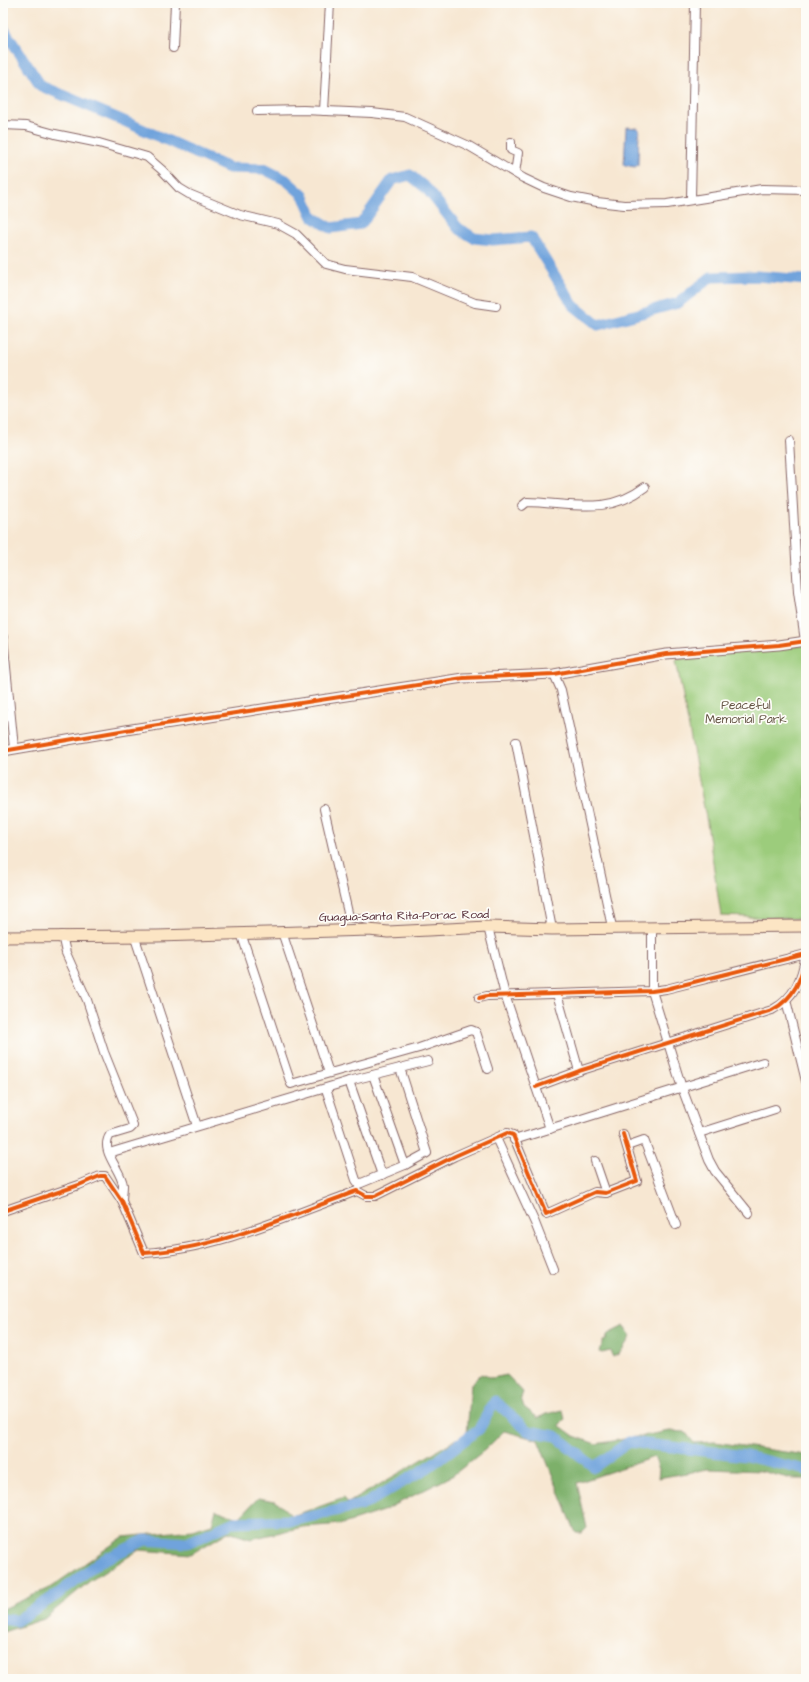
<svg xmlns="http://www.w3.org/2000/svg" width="809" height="1682" font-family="'Architects Daughter',sans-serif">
<rect width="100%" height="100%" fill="#fdfcf7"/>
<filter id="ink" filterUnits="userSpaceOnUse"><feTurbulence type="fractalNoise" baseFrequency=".025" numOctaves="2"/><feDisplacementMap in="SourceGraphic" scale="8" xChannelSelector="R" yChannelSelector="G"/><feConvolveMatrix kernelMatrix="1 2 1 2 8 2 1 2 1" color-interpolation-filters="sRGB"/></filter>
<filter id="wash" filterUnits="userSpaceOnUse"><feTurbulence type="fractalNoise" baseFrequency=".012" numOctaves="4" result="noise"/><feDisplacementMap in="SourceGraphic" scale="16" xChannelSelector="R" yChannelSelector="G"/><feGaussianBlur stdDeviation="0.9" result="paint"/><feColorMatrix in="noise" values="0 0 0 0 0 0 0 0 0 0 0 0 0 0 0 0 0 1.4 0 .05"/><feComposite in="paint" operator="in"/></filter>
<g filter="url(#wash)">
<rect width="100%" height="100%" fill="#f7e7d2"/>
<polygon fill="#9ccc7b" stroke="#737653" points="806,645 806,919 721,916 707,823 676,660 701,655"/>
<g fill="#7db06b" stroke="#64684b">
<polygon points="624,1326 631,1336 620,1353 613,1357 610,1351 602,1353 599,1352 600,1348 603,1345 603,1341 606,1340 608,1334"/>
<polygon points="481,1374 492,1378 507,1375 523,1392 521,1398 524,1407 538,1418 546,1414 563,1410 565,1420 559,1425 574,1436 596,1444 670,1431 685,1432 694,1443 715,1442 806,1455 806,1479 792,1479 761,1471 708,1469 658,1478 659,1469 654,1457 577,1483 587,1528 582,1533 576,1533 538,1440 504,1431 486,1449 452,1476 383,1511 343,1524 303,1527 251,1539 228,1532 191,1554 139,1550 90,1581 44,1619 3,1632 3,1609 51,1587 123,1537 192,1530 212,1524 216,1510 239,1518 258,1498 276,1501 292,1516 344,1498 348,1503 467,1433 471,1384"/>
</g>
<polygon fill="#70a3dc" stroke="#5d6184" points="626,127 638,128 639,130 638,165 635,167 624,165"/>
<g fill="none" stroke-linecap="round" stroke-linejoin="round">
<g stroke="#70a3dc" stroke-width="11">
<polyline points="3,28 41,86 124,121 229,168 264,169 286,180 303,195 313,217 331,228 361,224 392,180 410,175 427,189 458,228 474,238 493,240 531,237 573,305 598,325 678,303 711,277 756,276 806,280"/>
<polyline points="3,1619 16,1621 58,1594 99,1562 145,1540 187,1543 234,1522 296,1520 365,1504 427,1468 479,1429 495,1401 528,1431 556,1436 594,1467 629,1442 746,1456 806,1470"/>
</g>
</g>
</g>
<g filter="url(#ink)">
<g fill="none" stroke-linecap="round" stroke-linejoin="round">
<defs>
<g id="minor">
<polyline points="173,48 175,3"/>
<polyline points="257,111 303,110 372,113 405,117 469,146 523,178 544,188 571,197 597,202 624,205 667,204 762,189 806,190"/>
<polyline points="324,111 330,3"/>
<polyline points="3,125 26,126 55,134 99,143 147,157 162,170 179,188 189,194 240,215 278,224 296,234 326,264 345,269 412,277 475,303 496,306"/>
<polyline points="511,142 511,150 518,153 515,173"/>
<polyline points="691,199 695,3"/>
<polyline points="789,440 798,592 805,641"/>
<path d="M522,506L527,502C570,503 608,516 645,487"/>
<polyline points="3,637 14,748"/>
<polyline points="554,674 561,690 612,927"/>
<polyline points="516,742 552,929"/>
<polyline points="324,809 349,917 370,920"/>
<polyline points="488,927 505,995 550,1129"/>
<polyline points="652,928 652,991 682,1088 709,1160 715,1171 749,1213"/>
<polyline points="282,932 329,1073"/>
<polyline points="241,933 291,1084 419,1048 471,1030 476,1032 488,1069"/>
<path d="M62,935L66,953L87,1000L104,1052L132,1122L133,1126L130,1129L110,1135C99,1151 121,1169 123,1185C123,1190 122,1196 122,1201"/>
<polyline points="134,935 197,1126"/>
<polyline points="557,994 579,1071"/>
<path d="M479,998L487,996L652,991L666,989L806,954C802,978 795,998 772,1010L579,1071L536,1087"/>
<polyline points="786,1000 806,1081"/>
<polyline points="373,1075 405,1165"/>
<polyline points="349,1081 382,1175"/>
<polyline points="326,1089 356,1180 359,1184 405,1165 427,1153 400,1068"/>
<polyline points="699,1133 775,1109"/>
<polyline points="496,1138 535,1223 553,1269"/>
<polyline points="514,1140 763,1062"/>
<polyline points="627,1146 644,1140 676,1225"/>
<polyline points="109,1153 349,1081 428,1061"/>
<polyline points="595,1161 606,1193"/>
<path d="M3,1211L79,1185L100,1176H105L122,1201L144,1253C218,1249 288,1216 357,1191L366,1196H375L455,1156L507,1133L513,1135L546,1214L595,1192L606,1193L637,1181L623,1134"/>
</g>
<polyline id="tertiary" points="3,751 132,729 463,678 554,674 666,654 779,645 806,641"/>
<polyline id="secondary" points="3,937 157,936 369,930 388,932 488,927 552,929 806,926"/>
</defs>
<use href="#minor" stroke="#876565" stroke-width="10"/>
<use href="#tertiary" stroke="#876565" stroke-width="11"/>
<use href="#secondary" stroke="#876565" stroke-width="13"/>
<use href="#minor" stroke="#fff" stroke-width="8"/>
<use href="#tertiary" stroke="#fff" stroke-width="9"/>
<use href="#secondary" stroke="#fce5c4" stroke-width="11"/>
<defs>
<g id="cycleway">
<polyline points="3,751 132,729 463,678 554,674 666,654 779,645 806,641"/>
<path d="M479,998L487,996L652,991L666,989L806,954C802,978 795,998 772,1010L579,1071L536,1087"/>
<path d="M3,1211L79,1185L100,1176H105L122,1201L144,1253C218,1249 288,1216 357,1191L366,1196H375L455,1156L507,1133L513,1135L546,1214L595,1192L606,1193L637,1181L623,1134"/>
</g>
</defs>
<use href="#cycleway" stroke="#fdfcf7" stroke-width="6"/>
<use href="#cycleway" stroke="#e8590c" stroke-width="4"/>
</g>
</g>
<g text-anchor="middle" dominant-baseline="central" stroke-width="3.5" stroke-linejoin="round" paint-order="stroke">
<g font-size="12" fill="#635343" stroke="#fdfcf7">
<text x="746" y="705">Peaceful<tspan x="746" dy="14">Memorial Park</tspan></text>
</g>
<g font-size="12" fill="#4a1f2b" stroke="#fdfcf7">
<text transform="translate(404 916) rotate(-1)">Guagua-Santa Rita-Porac Road</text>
</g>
</g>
<rect width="809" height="1682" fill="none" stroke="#fdfcf7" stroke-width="16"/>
</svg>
